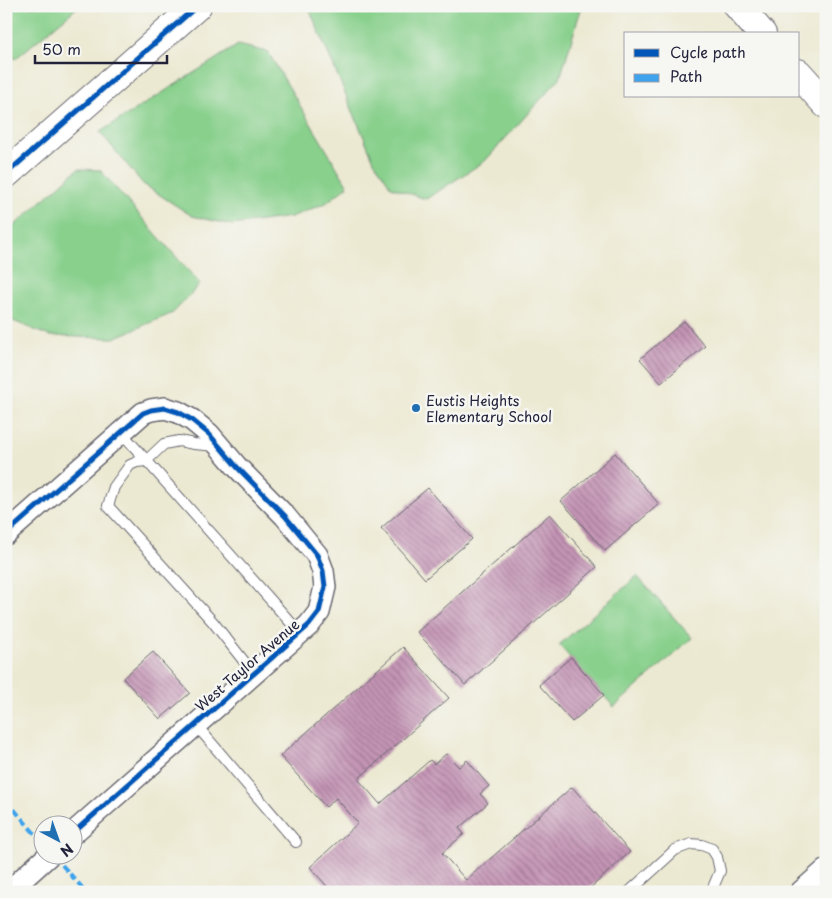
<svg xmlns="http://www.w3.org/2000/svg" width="832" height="898" font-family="'Playpen Sans',sans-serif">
<defs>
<pattern id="building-back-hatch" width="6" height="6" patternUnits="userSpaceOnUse" patternTransform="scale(1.25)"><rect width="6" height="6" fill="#c494b5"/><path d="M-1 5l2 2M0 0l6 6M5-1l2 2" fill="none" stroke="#9f7894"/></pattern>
</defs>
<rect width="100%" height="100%" fill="#f6f6f2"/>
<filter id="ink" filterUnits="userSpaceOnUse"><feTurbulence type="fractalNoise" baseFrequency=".02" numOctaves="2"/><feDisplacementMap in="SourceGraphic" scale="10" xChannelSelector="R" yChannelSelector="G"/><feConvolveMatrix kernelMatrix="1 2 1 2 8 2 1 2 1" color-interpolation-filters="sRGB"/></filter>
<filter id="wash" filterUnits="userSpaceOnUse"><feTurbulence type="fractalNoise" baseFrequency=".0096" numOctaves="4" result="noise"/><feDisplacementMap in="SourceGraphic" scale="20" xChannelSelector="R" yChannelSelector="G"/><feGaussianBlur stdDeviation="1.12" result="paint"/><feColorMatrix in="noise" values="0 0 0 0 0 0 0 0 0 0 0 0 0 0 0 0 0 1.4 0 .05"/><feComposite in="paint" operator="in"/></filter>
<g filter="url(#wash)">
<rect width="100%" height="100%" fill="#ece9d2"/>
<g fill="#88d08c" stroke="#557964">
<polygon points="6,6 79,6 15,59 6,47"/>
<polygon points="308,6 582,6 560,78 485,161 426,199 391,187 374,161"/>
<polygon points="238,45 268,52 348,186 326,203 291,217 232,225 192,216 143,184 100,132"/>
<polygon points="78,169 100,170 200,284 173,313 114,338 49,336 6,318 6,233"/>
<polygon points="637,576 692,638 614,707 559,645"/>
</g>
<g id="blocks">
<g fill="url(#building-back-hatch)">
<polygon points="684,321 705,346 661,383 640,359"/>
<polygon points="615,453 659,504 605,551 561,501"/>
<polygon points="428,488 472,539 425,579 381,528"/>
<polygon points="550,514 597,567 465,685 417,632"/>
<polygon points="403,647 449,698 358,779 380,804 430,760 434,764 446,754 459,767 467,760 489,786 480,794 488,803 459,828 464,834 442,853 466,880 572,787 630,852 586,892 332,892 310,867 358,823 336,798 326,807 280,756"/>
<polygon points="153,652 190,693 160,719 123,678"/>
<polygon points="571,657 604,695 572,722 539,685"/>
</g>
</g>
</g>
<g filter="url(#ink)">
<use href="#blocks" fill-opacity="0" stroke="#696870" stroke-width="1"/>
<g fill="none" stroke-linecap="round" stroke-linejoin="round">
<defs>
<g id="lane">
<polyline points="121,432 300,633"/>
<polyline points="216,446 194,444 179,441 164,444 146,461 137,462 130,465 114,487 108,506 213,622 254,674"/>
<polyline points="196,725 296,842"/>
<polyline points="629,892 675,850 691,844 702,845 712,849 717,857 720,871 712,890 710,892"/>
</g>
<g id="street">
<polyline points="6,534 143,413 151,410 165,408 178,412 192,420 209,434 237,467 285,516 317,555 323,571 325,587 319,612 309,625 72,834"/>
<polyline points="8,892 48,856"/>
<polyline points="801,892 826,870"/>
</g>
<g id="secondary">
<polyline points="738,6 762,34"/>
<polyline points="798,73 826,104"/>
<polyline points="6,174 197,6"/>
</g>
</defs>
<use href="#lane" stroke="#696870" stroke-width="12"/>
<use href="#street" stroke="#696870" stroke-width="24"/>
<use href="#secondary" stroke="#696870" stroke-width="30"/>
<use href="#lane" stroke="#fff" stroke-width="10"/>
<use href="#street" stroke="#fff" stroke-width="21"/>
<use href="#secondary" stroke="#fff" stroke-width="28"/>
<g stroke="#3ea2ec" stroke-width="4" stroke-dasharray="8 4" stroke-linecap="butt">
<polyline points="6,800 42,842"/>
<polyline points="54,856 86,892"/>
</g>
<defs>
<g id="cycleway">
<polyline points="6,174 197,6"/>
<polyline points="6,534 143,413 151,410 165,408 178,412 192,420 209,434 237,467 285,516 317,555 323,571 325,587 319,612 309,625 72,834"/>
</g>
</defs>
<use href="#cycleway" stroke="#f6f6f2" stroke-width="8"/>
<use href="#cycleway" stroke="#0057b8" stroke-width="5"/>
</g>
</g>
<circle fill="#1f6fb2" stroke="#f6f6f2" stroke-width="2" cx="416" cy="408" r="5"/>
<g text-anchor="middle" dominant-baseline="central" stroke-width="5" stroke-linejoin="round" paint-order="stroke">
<g font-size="14" fill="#22223b" stroke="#f6f6f2" text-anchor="start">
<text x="426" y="400">Eustis Heights<tspan x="426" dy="16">Elementary School</tspan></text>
</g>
<g font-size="14" fill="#22223b" stroke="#f6f6f2">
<text transform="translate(247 665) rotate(-41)">West Taylor Avenue</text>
</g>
</g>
<rect width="832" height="898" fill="none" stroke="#f6f6f2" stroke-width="25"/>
<rect x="624" y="32" width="175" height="65" fill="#f6f6f2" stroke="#a1a1a9"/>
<rect x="634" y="49" width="25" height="8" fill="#0057b8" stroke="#a1a1a9"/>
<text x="670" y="58" font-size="15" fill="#22223b">Cycle path</text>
<rect x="634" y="74" width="25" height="8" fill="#3ea2ec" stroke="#a1a1a9"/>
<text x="670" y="82" font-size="15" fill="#22223b">Path</text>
<g transform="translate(58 840) rotate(139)"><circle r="24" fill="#f6f6f2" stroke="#a1a1a9"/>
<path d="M0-4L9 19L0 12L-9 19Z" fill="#1f6fb2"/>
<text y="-8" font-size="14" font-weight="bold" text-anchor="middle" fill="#22223b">N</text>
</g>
<path d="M35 55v8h132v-8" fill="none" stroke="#22223b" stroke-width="2.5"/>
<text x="42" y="55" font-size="15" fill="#22223b" stroke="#f6f6f2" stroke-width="4" paint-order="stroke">50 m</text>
</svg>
